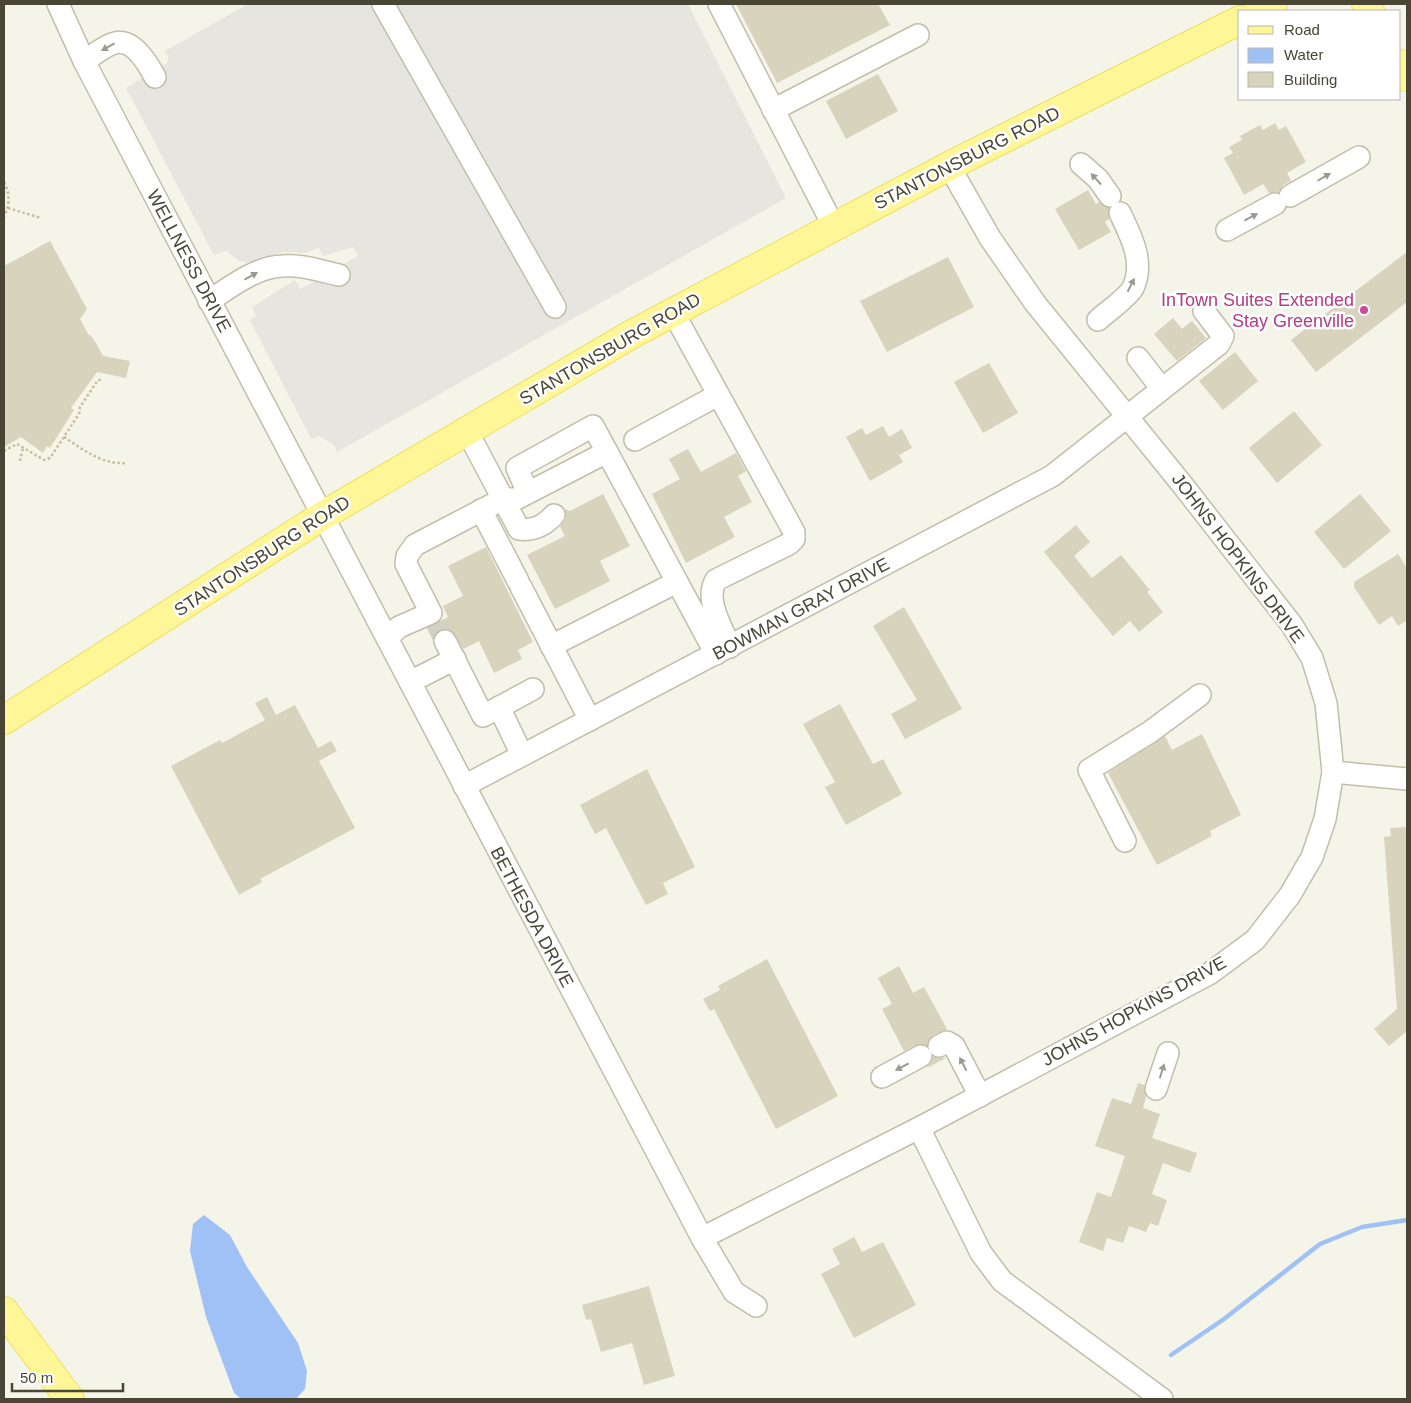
<svg xmlns="http://www.w3.org/2000/svg" width="1411" height="1403" font-family="Helvetica,sans-serif">
<rect width="100%" height="100%" fill="#f5f4e8"/>
<polygon fill="#e6e5e0" points="248,4 688,4 786,198 337,452 334,445 319,436 311,439 250,320 256,316 252,307 295,280 300,289 312,283 358,256 353,247 323,256 319,248 305,253 283,252 249,262 239,261 226,251 214,255 126,88 167,63 169,58 165,51"/>
<polygon fill="#a0c1f6" points="204,1215 230,1235 247,1267 298,1343 307,1371 305,1389 296,1399 241,1399 234,1393 206,1317 190,1251 193,1224"/>
<g fill="none" stroke-linecap="round" stroke-linejoin="round">
<polyline stroke="#a0c1f6" stroke-width="4.5" points="1171,1355 1224,1319 1320,1244 1362,1227 1407,1220"/>
</g>
<g fill="#d8d3bc">
<polygon points="736,4 878,4 890,25 777,83"/>
<polygon points="878,74 898,111 846,139 826,101"/>
<polygon points="1275,123 1279,130 1286,126 1306,162 1287,173 1291,181 1283,185 1278,192 1269,193 1263,184 1244,195 1224,158 1233,153 1229,147 1242,140 1240,136 1260,125 1263,130"/>
<polygon points="1088,190 1096,204 1099,202 1109,208 1109,219 1105,222 1111,232 1079,250 1055,209"/>
<polygon points="50,241 87,309 80,319 88,334 93,338 103,356 130,361 126,378 97,372 71,408 74,410 50,448 47,446 43,453 21,437 4,447 4,266"/>
<polygon points="1407,252 1407,302 1316,372 1291,340"/>
<polygon points="948,257 974,307 887,352 860,301"/>
<polygon points="1173,318 1182,329 1192,321 1206,338 1177,361 1154,334"/>
<polygon points="1235,352 1258,381 1223,410 1199,381"/>
<polygon points="989,363 1018,413 983,433 954,382"/>
<polygon points="1294,411 1322,445 1277,483 1249,448"/>
<polygon points="883,426 889,437 902,429 912,448 899,455 903,462 870,481 846,437 862,428 866,435"/>
<polygon points="688,449 701,472 736,453 746,471 738,476 752,502 724,517 735,537 686,563 652,494 680,479 669,459"/>
<polygon points="603,494 630,546 600,561 610,581 555,609 527,555 565,536 560,527 566,519 565,509 570,511"/>
<polygon points="1360,494 1391,531 1344,569 1314,532"/>
<polygon points="1076,525 1090,542 1074,556 1092,578 1121,555 1150,590 1147,592 1163,612 1139,632 1130,621 1113,636 1044,552"/>
<polygon points="486,547 533,642 518,650 522,659 494,673 479,641 463,649 452,631 445,629 435,634 431,627 448,617 443,606 463,596 448,566"/>
<polygon points="1398,554 1407,568 1407,620 1398,626 1392,616 1379,625 1354,587 1354,582"/>
<polygon points="904,607 962,709 905,739 891,714 917,700 873,626"/>
<polygon points="267,697 276,715 295,705 318,748 331,741 337,751 319,761 355,828 260,879 262,882 239,895 171,766 220,740 222,743 265,720 255,703"/>
<polygon points="840,704 873,764 883,759 902,794 846,825 825,787 835,782 803,724"/>
<polygon points="1202,734 1241,815 1210,831 1212,836 1157,865 1108,773 1165,736 1172,750"/>
<polygon points="647,769 695,867 663,883 668,894 646,905 606,828 595,834 580,805"/>
<polygon points="1407,827 1407,1031 1389,1046 1374,1029 1397,1009 1384,837 1391,836 1390,828"/>
<polygon points="767,959 838,1096 776,1129 714,1009 710,1011 703,999 720,990 718,986"/>
<polygon points="899,966 913,993 924,987 947,1029 933,1035 927,1045 916,1045 904,1051 882,1009 892,1004 878,978"/>
<polygon points="933,1057 946,1058 927,1068 932,1062"/>
<polygon points="1138,1083 1144,1085 1146,1097 1143,1108 1160,1114 1152,1138 1197,1153 1190,1173 1163,1163 1152,1194 1167,1200 1158,1226 1150,1223 1146,1232 1129,1226 1123,1243 1107,1238 1103,1251 1079,1242 1097,1192 1111,1197 1125,1156 1095,1146 1112,1098 1131,1104"/>
<polygon points="854,1237 862,1252 883,1242 916,1305 854,1338 821,1274 840,1264 832,1249"/>
<polygon points="649,1286 675,1376 644,1385 632,1343 601,1352 591,1319 586,1320 582,1305"/>
</g>
<g fill="none" stroke-linecap="round" stroke-linejoin="round">
<polyline stroke="#d3d1c4" stroke-width="21" stroke-dasharray="21 11" stroke-linecap="butt" points="436,623 445,641"/>
<defs>
<g id="minor">
<polyline points="58,4 84,61 702,1238 734,1292 756,1306"/>
<polyline points="383,4 555,307"/>
<polyline points="719,4 834,227"/>
<path d="M84,61C93,56 105,45 115,43C133,38 148,64 155,77"/>
<polyline points="773,110 918,35"/>
<polyline points="1081,164 1098,179 1110,196"/>
<polyline points="1290,196 1359,157"/>
<polyline points="1227,230 1275,204"/>
<path d="M209,301C230,287 256,267 282,266C300,264 320,271 339,275"/>
<path d="M673,312L794,532V539L789,544L716,580C704,600 722,627 730,647"/>
<path d="M1098,320C1107,312 1128,297 1133,288C1145,262 1131,236 1120,213"/>
<polyline points="1138,358 1162,389"/>
<polyline points="635,440 718,395"/>
<polyline points="607,452 716,654"/>
<path d="M528,493L517,468L593,426L607,452L516,499H503L519,529C534,531 544,526 554,515"/>
<polyline points="481,510 518,581"/>
<polyline points="521,587 590,720"/>
<polyline points="387,638 399,627 431,613 406,564 407,556 415,545 503,499 467,431"/>
<polyline points="445,641 483,716 533,689"/>
<polyline points="551,646 677,582"/>
<polyline points="410,682 455,659"/>
<polyline points="499,707 522,755"/>
<polyline points="1333,772 1407,779"/>
<polyline points="464,786 1052,476 1219,344 1223,336 1204,311"/>
<polyline points="1125,841 1089,770 1150,732 1200,695"/>
<polyline points="939,1046 947,1042 954,1046 980,1096"/>
<polyline points="882,1077 921,1056"/>
<polyline points="1156,1089 1168,1053"/>
<polyline points="919,1128 981,1253 1002,1281 1162,1399"/>
<polyline points="702,1238 919,1128 1209,974 1255,940 1290,895 1312,857 1325,819 1333,772 1326,703 1312,658 1292,625 1181,483 1035,303 990,238 949,166"/>
</g>
<g id="major">
<polyline points="1366,4 1370,11"/>
<polyline points="1258,11 1273,4"/>
<polyline points="1400,64 1407,77"/>
<polyline points="4,720 322,516 634,333 949,166 1240,20"/>
<polyline points="4,1311 70,1399"/>
</g>
</defs>
<use href="#minor" stroke="#c2bea9" stroke-width="24"/>
<use href="#major" stroke="#eee15d" stroke-width="30"/>
<g stroke="#c5be99" stroke-width="2.5" stroke-dasharray="2.5 2.5" stroke-linecap="butt">
<path d="M4,182C10,194 10,204 4,217"/>
<polyline points="8,208 41,218"/>
<path d="M64,437C84,450 102,465 127,463"/>
<polyline points="4,451 17,444 44,460 50,458 79,414 80,407 98,380 102,380"/>
<polyline points="20,461 23,448"/>
</g>
<use href="#minor" stroke="#fff" stroke-width="21"/>
<use href="#major" stroke="#fff797" stroke-width="28"/>
</g>
<defs><path id="oneway-solid" d="M-6-.8H1V-3.2L6.5 0L1 3.2V.8H-6Z" transform="scale(1.25)"/></defs>
<g fill="#9b9990">
<use href="#oneway-solid" transform="translate(108 47) rotate(151)"/>
<use href="#oneway-solid" transform="translate(1324 177) rotate(-30)"/>
<use href="#oneway-solid" transform="translate(1096 179) rotate(-133)"/>
<use href="#oneway-solid" transform="translate(1251 217) rotate(-28)"/>
<use href="#oneway-solid" transform="translate(251 276) rotate(-29)"/>
<use href="#oneway-solid" transform="translate(1131 285) rotate(-63)"/>
<use href="#oneway-solid" transform="translate(963 1064) rotate(-117)"/>
<use href="#oneway-solid" transform="translate(902 1067) rotate(152)"/>
<use href="#oneway-solid" transform="translate(1162 1071) rotate(-73)"/>
</g>
<circle fill="#d1479c" stroke="#fff" stroke-width="2" cx="1364" cy="310" r="5"/>
<g text-anchor="middle" dominant-baseline="central" stroke-width="5" stroke-linejoin="round" paint-order="stroke">
<g font-size="18" fill="#494636" stroke="#fff">
<text transform="translate(967 158) rotate(-27)">STANTONSBURG ROAD</text>
<text transform="translate(189 261) rotate(62)">WELLNESS DRIVE</text>
<text transform="translate(610 349) rotate(-30)">STANTONSBURG ROAD</text>
<text transform="translate(262 556) rotate(-33)">STANTONSBURG ROAD</text>
<text transform="translate(1238 558) rotate(53)">JOHNS HOPKINS DRIVE</text>
<text transform="translate(801 609) rotate(-28)">BOWMAN GRAY DRIVE</text>
<text transform="translate(532 917) rotate(62)">BETHESDA DRIVE</text>
<text transform="translate(1134 1011) rotate(-29)">JOHNS HOPKINS DRIVE</text>
</g>
<g font-size="18" fill="#b23c85" stroke="#fff" text-anchor="end">
<text x="1354" y="300">InTown Suites Extended<tspan x="1354" dy="21">Stay Greenville</tspan></text>
</g>
</g>
<rect width="1411" height="1403" fill="none" stroke="#494636" stroke-width="10"/>
<rect x="1238" y="10" width="162" height="90" fill="#ffffff" stroke="#b6b5af"/>
<rect x="1248" y="26" width="25" height="8" fill="#fff797" stroke="#b6b5af"/>
<text x="1284" y="35" font-size="15" fill="#494636">Road</text>
<rect x="1248" y="48" width="25" height="15" fill="#a0c1f6" stroke="#b6b5af"/>
<text x="1284" y="60" font-size="15" fill="#494636">Water</text>
<rect x="1248" y="72" width="25" height="15" fill="#d8d3bc" stroke="#b6b5af"/>
<text x="1284" y="85" font-size="15" fill="#494636">Building</text>
<path d="M12 1383v8h111v-8" fill="none" stroke="#494636" stroke-width="2.5"/>
<text x="20" y="1383" font-size="15" fill="#494636" stroke="#ffffff" stroke-width="4" paint-order="stroke">50 m</text>
</svg>
